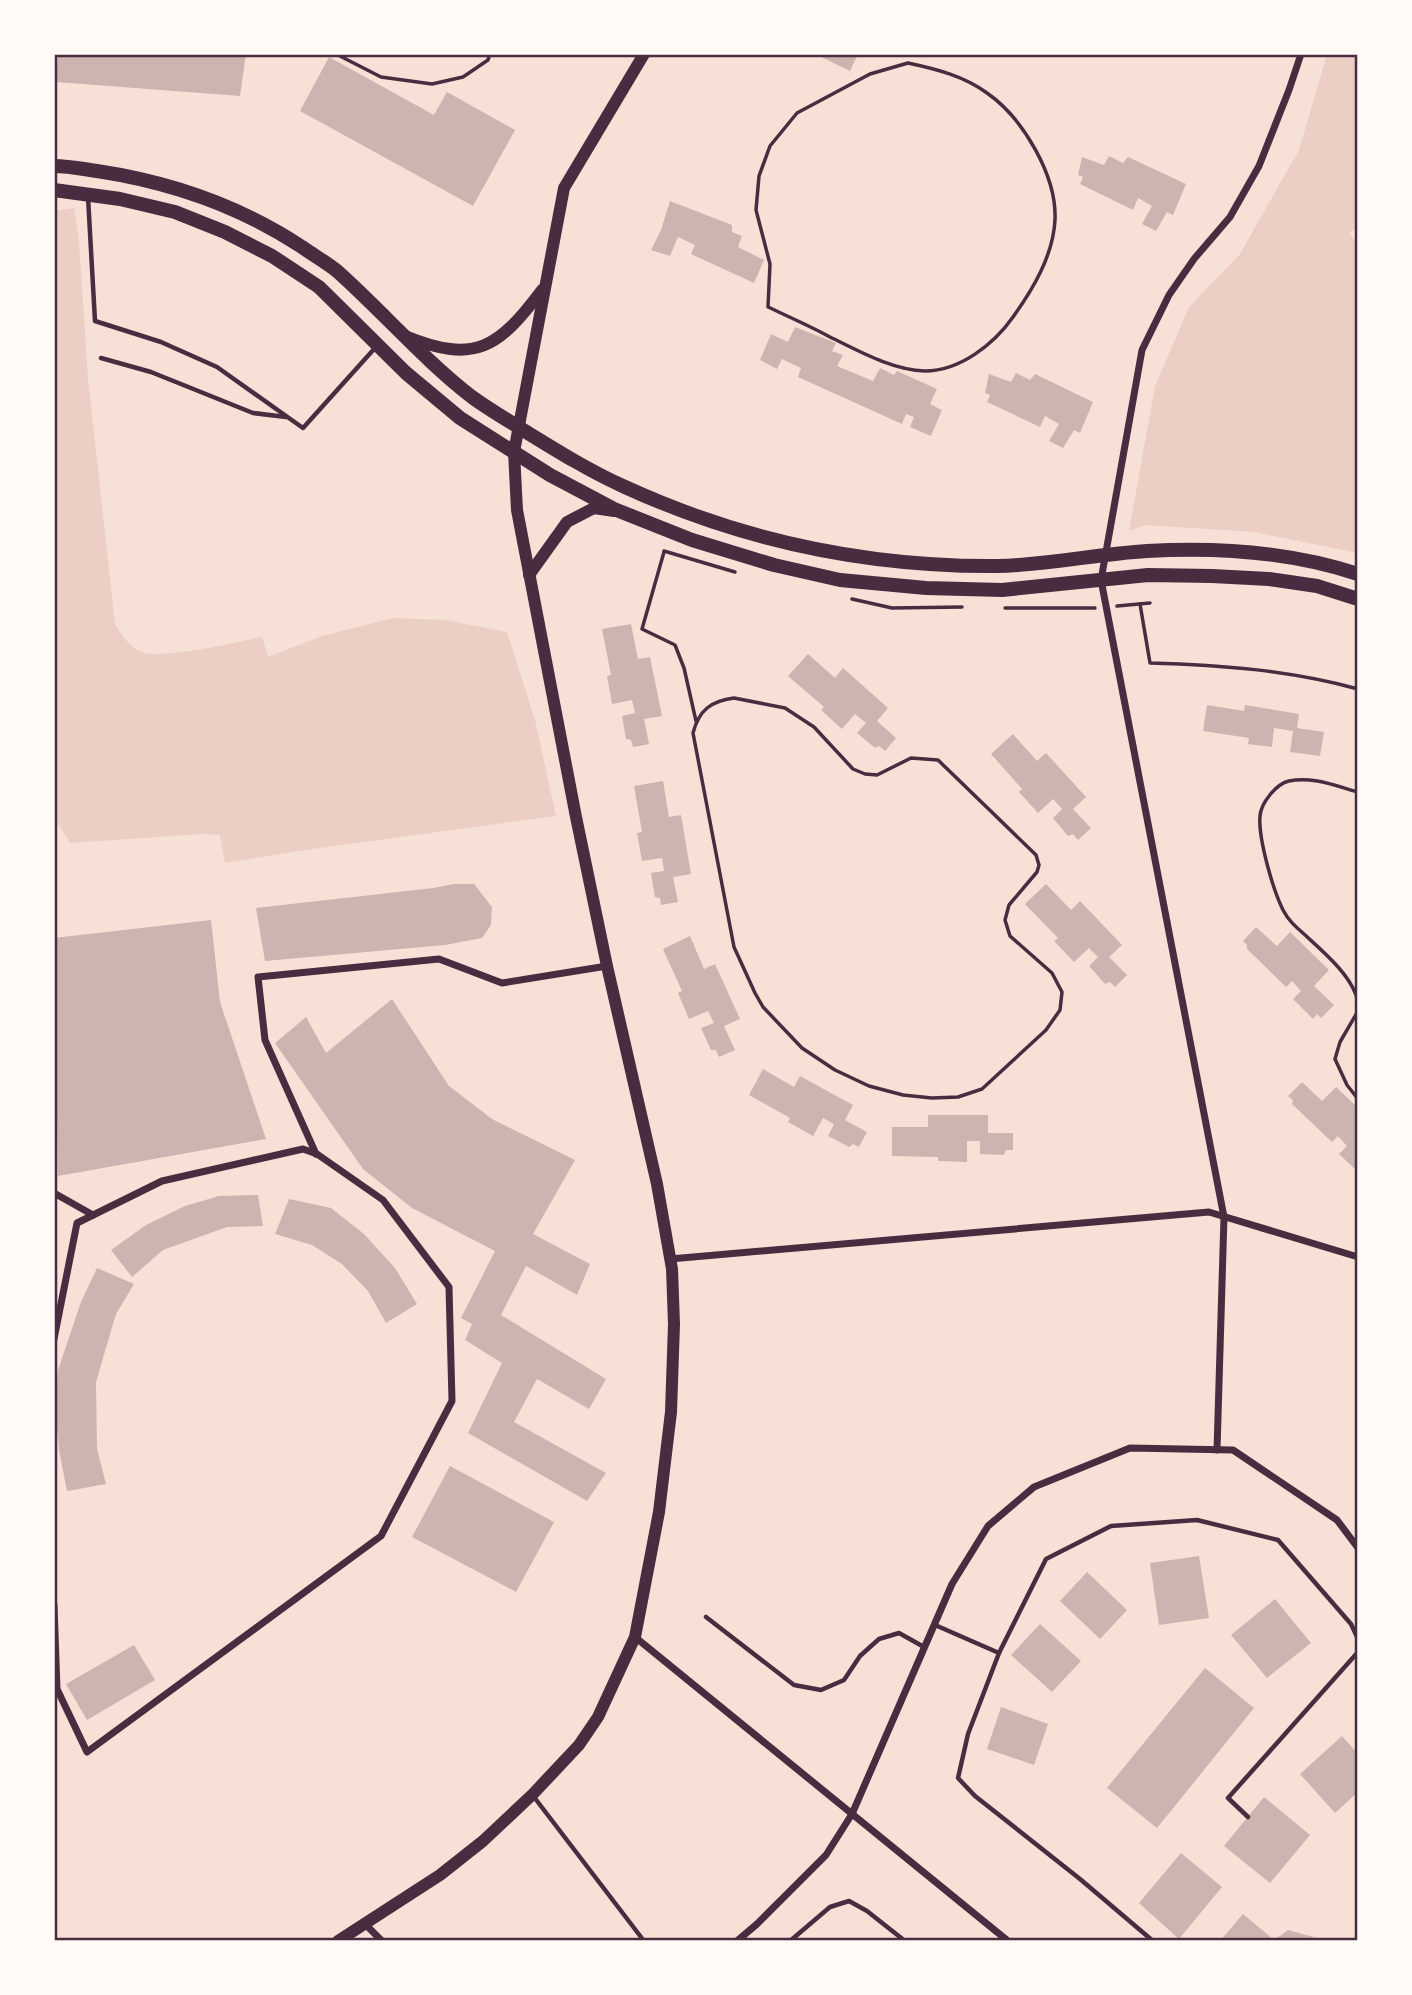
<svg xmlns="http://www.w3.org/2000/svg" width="1412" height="1995" font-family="Montserrat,sans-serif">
<rect width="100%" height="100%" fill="#f7e1d7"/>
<g fill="#ebcfc5">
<polygon points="1327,54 1358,54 1358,228 1349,232 1358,245 1358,553 1254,532 1145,525 1129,531 1155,386 1189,307 1240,254 1299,150"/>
<path d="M74,208L79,241L88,378L115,624C122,635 129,647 141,652C161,660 239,642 262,637L268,657L322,636L393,618L446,620L507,632L535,720L556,816L312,849L225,863L220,835L203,834L70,843L54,818V211Z"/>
</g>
<g fill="#ccb4b1">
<polygon points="58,54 246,54 240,96 56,82"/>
<polygon points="815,54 858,54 850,71"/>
<polygon points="329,57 434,115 447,92 515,130 473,206 300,111"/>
<polygon points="1109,156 1123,163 1128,157 1186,184 1173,215 1167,212 1156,231 1142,224 1152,206 1138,198 1133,210 1080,184 1083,177 1078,175 1082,157 1104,165"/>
<polygon points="670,201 732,225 732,232 742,236 738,247 764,260 754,283 691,254 695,245 678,237 670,256 651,250 661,230"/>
<polygon points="795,327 836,343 832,351 843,355 837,366 873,381 880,368 894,375 897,371 937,389 930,404 942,410 931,436 910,427 914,417 906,414 902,424 798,377 801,368 782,359 777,369 760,360 771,334 788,342"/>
<polygon points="1016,373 1030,380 1035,374 1093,402 1080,433 1074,430 1063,448 1049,441 1059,424 1045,416 1040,427 987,402 990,395 985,393 989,374 1011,382"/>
<polygon points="631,624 638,659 650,657 662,716 644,719 649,744 633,747 631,740 626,739 622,716 635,713 632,700 612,704 607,676 611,675 602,629"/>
<polygon points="808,654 835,678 843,668 888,708 877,721 896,738 885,751 879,746 875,748 857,733 866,723 855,714 842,729 821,710 824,707 788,676"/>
<polygon points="1207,705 1244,711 1245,705 1299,714 1297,728 1324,732 1320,756 1290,752 1293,731 1274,728 1272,747 1248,744 1249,738 1203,731"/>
<polygon points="1013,734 1037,761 1046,753 1086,797 1073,809 1091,828 1078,840 1073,834 1068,836 1053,818 1062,809 1053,799 1038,813 1019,792 1022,789 991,754"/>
<polygon points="663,781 669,817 681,815 691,874 673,877 678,902 661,905 660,898 655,897 651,873 664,871 662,858 642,861 637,833 642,832 634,786"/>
<polygon points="454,884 474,884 492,907 491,925 482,938 445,945 265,961 256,908 433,888"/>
<polygon points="1046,884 1071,910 1080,901 1122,945 1109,957 1127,975 1115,987 1110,982 1105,984 1089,966 1098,957 1089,948 1074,962 1054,941 1058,938 1025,904"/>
<polygon points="211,920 220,1002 266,1139 58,1176 54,938"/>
<polygon points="1256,927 1277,946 1290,932 1329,970 1314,986 1334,1005 1321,1018 1317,1014 1313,1019 1293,999 1301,991 1292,981 1286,987 1247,949 1247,945 1243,941"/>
<polygon points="690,936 704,969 715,964 740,1019 724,1026 735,1050 719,1057 716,1050 711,1050 701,1028 714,1023 708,1011 689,1019 678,993 682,991 663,949"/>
<polygon points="392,999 449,1086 492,1119 575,1160 533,1234 590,1264 577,1295 526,1266 501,1315 606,1379 589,1409 537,1379 514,1422 606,1473 587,1501 468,1433 502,1363 465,1340 472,1324 461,1318 495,1251 412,1208 363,1169 275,1043 306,1017 326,1053"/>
<polygon points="763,1069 794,1087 800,1076 853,1105 845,1120 867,1132 859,1147 853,1144 849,1147 828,1136 834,1124 823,1118 813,1136 788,1122 790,1118 749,1095"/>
<polygon points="1302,1082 1322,1101 1336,1087 1358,1108 1358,1172 1339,1154 1347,1146 1338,1136 1332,1142 1292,1104 1293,1100 1288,1096"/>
<polygon points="928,1115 988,1115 988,1133 1013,1133 1013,1150 1006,1150 1004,1155 980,1154 980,1141 967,1141 967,1162 938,1161 938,1157 892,1156 892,1127 928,1127"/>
<polygon points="258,1195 263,1226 227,1227 163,1250 132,1277 111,1250 146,1225 185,1206 219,1196"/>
<polygon points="289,1199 331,1208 364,1234 395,1268 417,1304 386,1323 368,1291 342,1264 312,1245 275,1234"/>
<polygon points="97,1268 134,1284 116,1314 96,1382 97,1449 106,1484 67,1491 59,1450 55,1404 58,1370 81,1302"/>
<polygon points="450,1466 554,1522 516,1592 412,1537"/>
<polygon points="1199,1556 1209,1618 1159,1625 1150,1563"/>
<polygon points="1087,1572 1127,1610 1100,1639 1060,1601"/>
<polygon points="1275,1599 1311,1643 1267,1678 1231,1635"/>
<polygon points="1040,1624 1081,1661 1052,1692 1011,1655"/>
<polygon points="134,1645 155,1680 87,1720 66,1684"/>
<polygon points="1205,1668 1254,1708 1157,1828 1107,1788"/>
<polygon points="1001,1707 1048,1724 1034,1765 987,1749"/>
<polygon points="1342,1736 1358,1754 1358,1792 1335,1813 1300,1774"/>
<polygon points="1264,1797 1310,1835 1270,1883 1224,1846"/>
<polygon points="1181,1853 1222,1887 1179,1939 1139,1903"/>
<polygon points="1243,1914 1274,1940 1288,1930 1317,1938 1317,1941 1220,1941"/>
</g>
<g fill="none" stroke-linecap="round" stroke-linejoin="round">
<g stroke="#4a2c40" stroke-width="3.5">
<polyline points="336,54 381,77 432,84 463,77 488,60 490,54"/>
<path d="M908,63C936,69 964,76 987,93C1023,118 1057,176 1055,220C1053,256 1033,289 1013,317C994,344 960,371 925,371C892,370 859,351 830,337C810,326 789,317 768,307L770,264L756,210L759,176L770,146L797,113L870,74Z"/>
<polyline points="664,551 735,572"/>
<polyline points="664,552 642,629 675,645 684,668 696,721"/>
<polyline points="852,599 892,608 962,607"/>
<path d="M1140,604L1150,663C1220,665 1290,670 1358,689"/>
<polyline points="1117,606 1150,603"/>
<polyline points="1005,608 1095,608"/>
<path d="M734,698L785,708L814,727L853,769L865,774L877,775L911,758L938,760L1036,855L1039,865L1037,872L1009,905L1005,920L1010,936L1052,973L1062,992L1060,1010L1046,1030L982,1089L958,1097L932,1098L903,1095L869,1086L835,1070L802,1048L763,1007L755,993L734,947L693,733C699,710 711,701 734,698Z"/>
<path d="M1358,792C1336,786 1312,776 1289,781C1276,784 1261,803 1260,816C1258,838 1273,890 1283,910C1288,920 1296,927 1304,934C1321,950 1348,972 1356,995C1358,1000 1357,1006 1358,1011"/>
<polyline points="1358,1011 1340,1042 1335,1059 1347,1085 1358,1099"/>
</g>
<g stroke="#4a2c40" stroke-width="4.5">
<polyline points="88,197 95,321 161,342 217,367 303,428 375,348"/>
<polyline points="101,358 151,372 253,413 286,417"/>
<polyline points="706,1617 794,1685 821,1690 844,1680 860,1656 879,1639 899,1633 924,1647"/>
<polyline points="935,1625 999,1653 1046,1559 1111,1526 1197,1520 1278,1540 1351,1624 1358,1639"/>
<polyline points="999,1653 968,1734 958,1778 975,1796 1080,1879 1153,1941"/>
<polyline points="534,1797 644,1941"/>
<polyline points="1248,1817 1228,1798 1358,1652"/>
<polyline points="790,1941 830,1907 849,1901 867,1911 905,1941"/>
</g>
<g stroke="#4a2c40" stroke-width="7">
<polyline points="316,1154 265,1040 258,977 439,959 502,983 607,966"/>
<polyline points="54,1193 93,1215"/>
<polyline points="670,1259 1209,1212 1358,1257"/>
<polyline points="54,1339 77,1223 162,1181 303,1149 317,1154 383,1200 449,1287 452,1401 381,1536 87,1752 57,1689 54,1605"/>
<polyline points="1217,1450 1224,1217 1101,580 1142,350 1169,295 1194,259 1230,217 1259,166 1289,90 1301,54"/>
<polyline points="635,1637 1008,1941"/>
<polyline points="365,1924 382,1941"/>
<polyline points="737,1941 757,1924 826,1855 852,1814 952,1584 988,1526 1034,1487 1130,1448 1233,1450 1337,1520 1358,1548"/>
</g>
<g stroke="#4a2c40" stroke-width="12">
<path d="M405,336C476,365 499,347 542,290"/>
<polyline points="529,575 567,522 594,508 614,511"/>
<polyline points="338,1941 440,1875 483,1841 533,1794 579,1745 598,1717 635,1637 659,1512 671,1412 674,1324 672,1269 657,1184 607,966 576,817 517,510 514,452 564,188 644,54"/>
</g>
<g stroke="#4a2c40" stroke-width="14">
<path d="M54,166C68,166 83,169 97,171C170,182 240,206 302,247C313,255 326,262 337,271C383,312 423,359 472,397C487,408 504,418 520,428C554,449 589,471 625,487C745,542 867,567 998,566C1048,565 1097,554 1147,551C1217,547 1291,552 1358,574"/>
<polyline points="54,190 120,199 175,212 225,232 272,256 319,287 406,373 460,418 550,475 614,509 692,540 774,565 840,580 926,588 1002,590 1148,575 1212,576 1269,579 1317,586 1358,599"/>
</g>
</g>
<rect width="1412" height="1995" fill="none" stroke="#fffaf5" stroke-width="112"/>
<rect x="56" y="56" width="1300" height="1883" fill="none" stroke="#4a2c40" stroke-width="2.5"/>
</svg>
